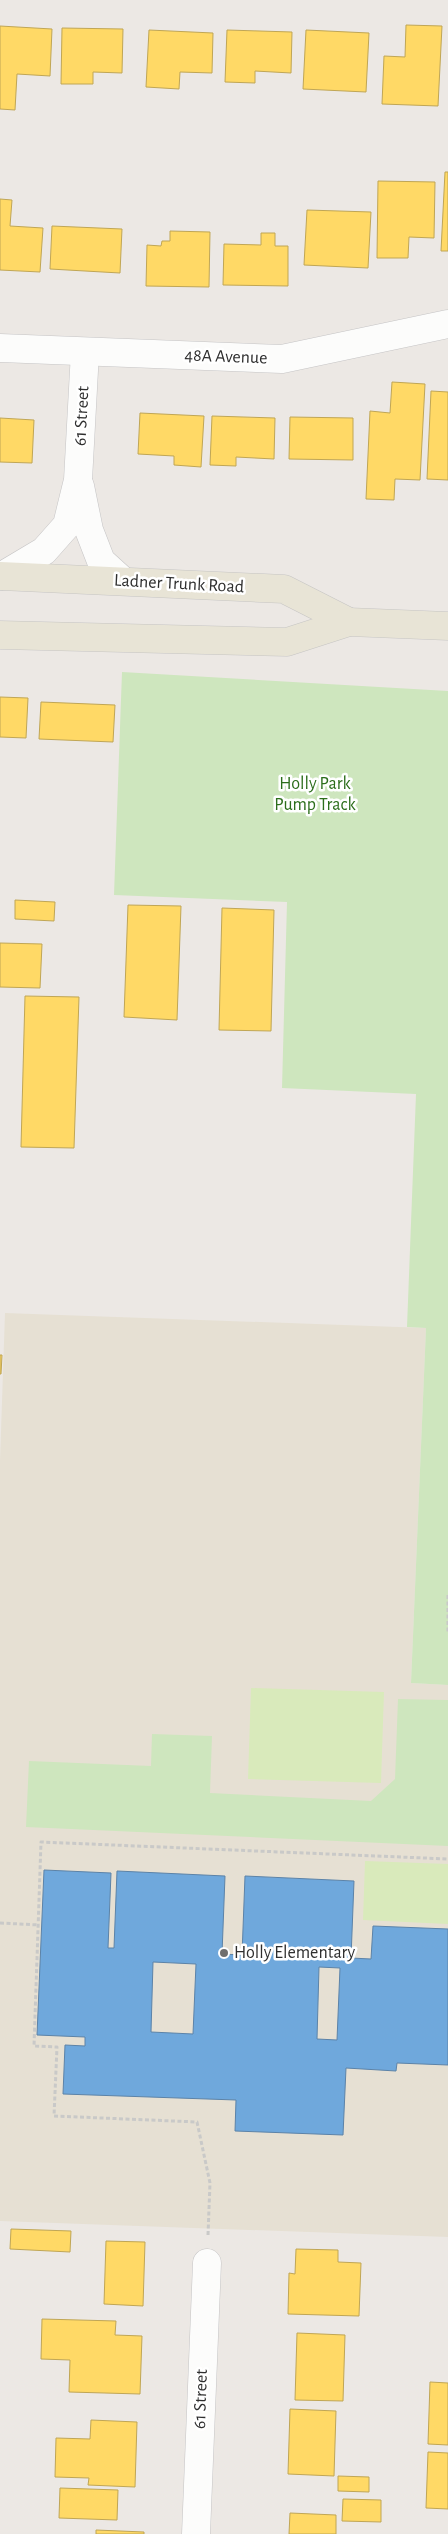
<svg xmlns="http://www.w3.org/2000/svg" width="448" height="2534" font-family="'Alegreya Sans',sans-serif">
<rect width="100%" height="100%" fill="#ece8e4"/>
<polygon fill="#e6e0d3" points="5,1313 426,1328 411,1683 448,1685 448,2237 0,2221 0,1461"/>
<g fill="#cee6be">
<polygon points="122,672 448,691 448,1685 411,1683 426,1328 407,1327 416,1094 282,1088 287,902 114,895"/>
<polygon points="398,1699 448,1700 448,1846 26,1827 29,1761 151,1766 152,1734 212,1736 210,1793 371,1801 395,1779"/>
</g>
<g fill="#d9eabb">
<polygon points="251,1688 384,1692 381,1783 248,1779"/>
<polygon points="365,1861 448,1864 448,1924 363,1920"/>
</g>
<g fill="#ffd966" stroke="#c0a655">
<polygon points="406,25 442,26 438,106 382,104 384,56 405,57"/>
<polygon points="0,26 52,29 50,76 17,74 15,110 0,109"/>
<polygon points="62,28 123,29 122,73 93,72 93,84 61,84"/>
<polygon points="149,30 213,33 212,73 180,72 179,89 146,87"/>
<polygon points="227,30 292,32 291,73 255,71 255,83 225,82"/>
<polygon points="306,30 369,33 366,92 303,89"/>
<polygon points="445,172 448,172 448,251 441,251"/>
<polygon points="378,181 435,182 434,238 409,237 408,258 377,258"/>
<polygon points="0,199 12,200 10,226 43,228 40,272 0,270"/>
<polygon points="307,210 371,212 368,268 304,265"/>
<polygon points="52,226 122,229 120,273 50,269"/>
<polygon points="170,231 210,232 209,287 146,286 147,245 161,246 162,241 170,241"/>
<polygon points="261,233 275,233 275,246 288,246 288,286 223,285 224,244 261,245"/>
<polygon points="392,382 425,384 420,480 395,479 394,500 366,499 370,411 390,413"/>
<polygon points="431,391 448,392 448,480 427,479"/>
<polygon points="140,413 204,416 201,467 174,465 174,456 138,454"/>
<polygon points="212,416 275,418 274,459 236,457 236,466 210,465"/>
<polygon points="290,417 353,418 353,460 289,459"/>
<polygon points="0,418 34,420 32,463 0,462"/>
<polygon points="0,697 28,698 26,738 0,737"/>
<polygon points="41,702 115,705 113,742 39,739"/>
<polygon points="15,900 55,902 54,921 15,919"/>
<polygon points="128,905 181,906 177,1020 124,1017"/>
<polygon points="222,908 274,910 271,1031 219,1030"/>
<polygon points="0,943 42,944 40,988 0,987"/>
<polygon points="25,996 79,997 74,1148 21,1147"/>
<polygon points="0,1355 2,1355 1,1374 0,1374"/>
<polygon points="11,2229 71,2231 70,2252 10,2249"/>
<polygon points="106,2241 145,2242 143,2306 104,2304"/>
<polygon points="296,2249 338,2250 338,2262 361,2263 359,2316 288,2314 289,2273 295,2274"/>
<polygon points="42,2319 116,2321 115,2335 142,2336 140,2394 69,2392 70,2360 41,2359"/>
<polygon points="297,2333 345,2335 343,2401 295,2400"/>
<polygon points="430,2382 448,2383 448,2445 428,2444"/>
<polygon points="290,2409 336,2411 334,2476 288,2474"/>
<polygon points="91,2420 137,2422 135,2487 88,2485 89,2478 55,2477 56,2438 90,2439"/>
<polygon points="428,2452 448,2453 448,2509 426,2508"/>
<polygon points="338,2476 369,2477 369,2492 338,2491"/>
<polygon points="60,2488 118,2490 117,2520 59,2518"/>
<polygon points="343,2499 381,2500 381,2522 342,2521"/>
<polygon points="290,2513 336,2515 336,2534 289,2534"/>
<polygon points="96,2530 144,2532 144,2534 96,2534"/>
</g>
<path fill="#6fa8dc" stroke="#5c83a8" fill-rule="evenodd" d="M44,1870L111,1873L108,1948H114L117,1871L225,1876L222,1954L242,1955L245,1876L354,1881L351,1958L371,1959L373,1926L448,1929V2065L397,2063L396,2071L346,2068L343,2135L235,2131L236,2100L63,2094L65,2045L85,2046V2037L37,2035ZM153,1962L196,1964L193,2034L151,2032ZM319,1967L340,1968L337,2040L317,2039Z"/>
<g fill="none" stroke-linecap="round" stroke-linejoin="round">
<defs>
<g id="minor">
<polyline points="0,348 282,359 448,324"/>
<polyline points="80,486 89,530 101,561 123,581"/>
<polyline points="2,576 44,551 67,525 78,480 85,352"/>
<polyline points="196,2534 207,2263"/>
</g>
<g id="major">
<polyline points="0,576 284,589 349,622"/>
<polyline points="0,635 287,642 349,622 448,626"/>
</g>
</defs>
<use href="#minor" stroke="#c5c4c5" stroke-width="29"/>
<use href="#major" stroke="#c6c5c4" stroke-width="29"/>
<g stroke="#c9c9c8" stroke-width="3" stroke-dasharray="4 2.5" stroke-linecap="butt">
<polyline points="448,1595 448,1633"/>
<polyline points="0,1923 39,1925"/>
<polyline points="208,2235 210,2183 197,2122 54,2116 57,2047 34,2046 41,1842 448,1859"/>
</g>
<use href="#minor" stroke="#fcfcfb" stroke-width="28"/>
<use href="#major" stroke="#e8e4d6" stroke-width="28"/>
</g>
<circle fill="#706f6e" stroke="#fff" stroke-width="2" cx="224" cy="1953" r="5"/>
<g text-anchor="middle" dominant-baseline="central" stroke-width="5" stroke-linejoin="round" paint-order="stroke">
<g font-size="18" fill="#2e2e2e" stroke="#fff">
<text transform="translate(226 357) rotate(2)">48A Avenue</text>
<text transform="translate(82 416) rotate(-87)">61 Street</text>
<text transform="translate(179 584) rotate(3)">Ladner Trunk Road</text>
<text transform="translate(201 2399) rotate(-88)">61 Street</text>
</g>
<g font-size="18" fill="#2c6e1b" stroke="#fff">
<text x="315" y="784">Holly Park<tspan x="315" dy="21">Pump Track</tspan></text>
</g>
<g font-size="18" fill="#2e2e2e" stroke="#fff" text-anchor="start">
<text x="234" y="1953">Holly Elementary</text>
</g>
</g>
</svg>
